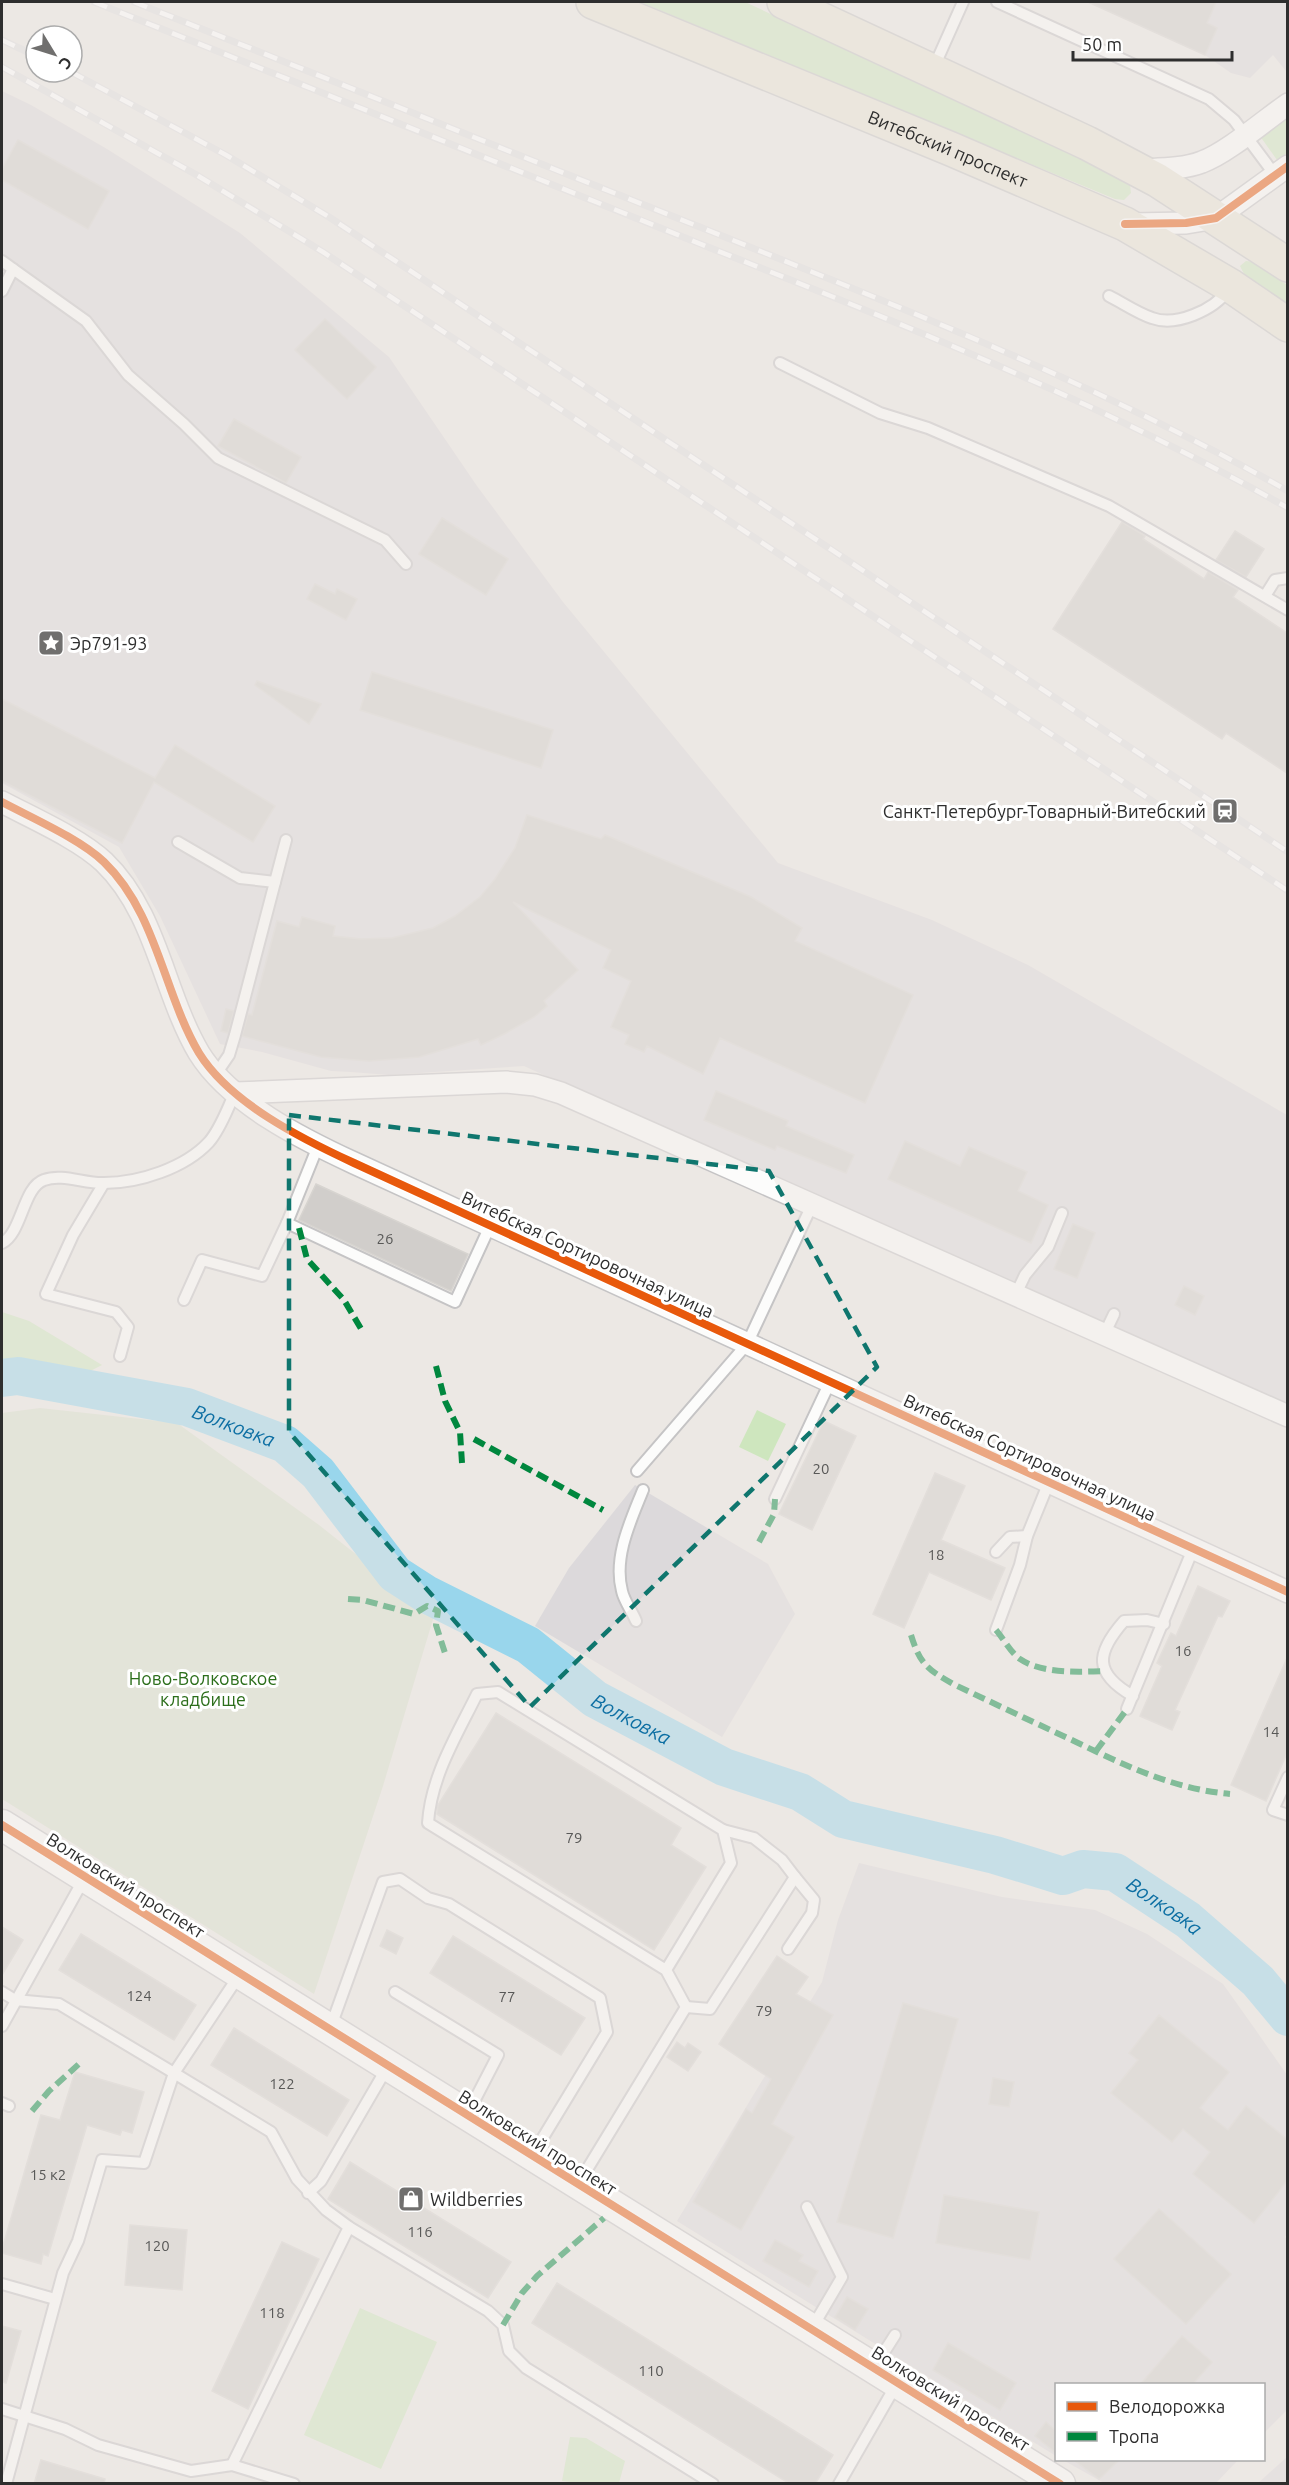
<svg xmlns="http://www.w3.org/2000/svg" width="1289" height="2485" font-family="Ubuntu,sans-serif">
<rect width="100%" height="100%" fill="#ece8e4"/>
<g fill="#dcd9db">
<polygon points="1088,2 1287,2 1287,70 1286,71 1273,55 1250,78 1231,73 1205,55"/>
<polygon points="2,91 31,105 107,149 240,233 389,357 477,486 563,602 778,863 932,920 1028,965 1287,1115 1287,1409 1009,1288 524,1066 389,1075 351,1072 331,1071 262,1052 220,1044 160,916 119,847 2,783"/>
<polygon points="635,1485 768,1564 795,1614 722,1737 535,1626 569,1568"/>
<polygon points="859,1863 1002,1897 1095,1910 1147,1934 1223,1984 1255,2029 1287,2075 1288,2231 1285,2237 1288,2241 1287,2410 1264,2433 1264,2384 1056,2384 1056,2456 677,2221 822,1982 838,1920"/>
<polygon points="1287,2457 1287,2483 1258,2483"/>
<polygon points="1063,2460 1238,2460 1215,2484 1104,2483"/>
</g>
<g fill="#cee6be">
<polygon points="640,2 745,2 1124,179 1130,185 1131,193 1124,200 1115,199"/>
<polygon points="1287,116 1287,153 1277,160 1260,136"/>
<polygon points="1246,261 1254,262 1287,285 1287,304 1244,274 1240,266"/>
<polygon points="2,1312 29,1321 102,1365 61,1386 2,1380"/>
<polygon points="757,1410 786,1424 768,1461 739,1447"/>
<polygon points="360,2308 437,2342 381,2469 304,2435"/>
<polygon points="570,2437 586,2438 625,2461 619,2483 579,2483 562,2481"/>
</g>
<polygon fill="#d8e0cc" points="40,1408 177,1423 319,1525 434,1616 383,1786 314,1994 2,1799 2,1413"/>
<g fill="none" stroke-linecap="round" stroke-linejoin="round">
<path stroke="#99d6ec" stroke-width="38" id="s1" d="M2,1378L18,1376L187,1407L285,1444L318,1473L395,1574L426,1594L528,1645L595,1699L724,1767L800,1792L843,1819L995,1855L1063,1876L1083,1869L1115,1872L1188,1920L1258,1981L1288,2017"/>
</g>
<g fill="#d1cecb" stroke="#d7d4d0" stroke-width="1.5">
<polygon points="1088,2 1216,2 1207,23 1217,28 1205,55"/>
<polygon points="18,140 109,191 88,229 2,180 2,169"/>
<polygon points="325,319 376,367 347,399 295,350"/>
<polygon points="234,419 301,457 286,483 218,446"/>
<polygon points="442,518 508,559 486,595 419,554"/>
<polygon points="1122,522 1145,536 1143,539 1204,579 1208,572 1238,590 1233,597 1287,633 1287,773 1226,733 1222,739 1053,629"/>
<polygon points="1235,531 1264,549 1246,577 1216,560"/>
<polygon points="315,584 335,594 337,589 357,599 346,620 307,599"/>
<polygon points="372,672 553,730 541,768 360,710"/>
<polygon points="257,681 321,704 309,724 255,685"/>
<polygon points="2,699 155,778 175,745 275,806 253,842 154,782 122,843 2,781"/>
<polygon points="527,815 601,839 605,835 751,897 802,928 795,941 913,995 865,1103 720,1038 703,1074 647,1046 644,1052 625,1044 629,1035 611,1027 631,981 603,968 611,950 513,902 578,970 544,1001 547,1006 534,1017 504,1034 481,1045 478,1039 419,1057 369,1061 321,1057 242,1036 248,1014 252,1015 277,921 299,927 302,917 335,926 333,936 361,939 392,938 433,928 455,916 480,897 495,879 515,848"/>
<polygon points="226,1009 234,1011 228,1033 221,1031"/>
<polygon points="716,1091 788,1121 786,1126 854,1155 846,1173 777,1146 775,1150 704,1120"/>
<polygon points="905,1141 960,1166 969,1147 1027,1172 1018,1191 1048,1205 1031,1243 888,1179"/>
<polygon points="316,1184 468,1254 451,1291 299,1220"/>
<polygon points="1073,1224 1095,1233 1077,1278 1054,1269"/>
<polygon points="1184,1286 1204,1296 1195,1315 1175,1305"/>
<polygon points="824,1421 856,1436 812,1530 779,1514"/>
<polygon points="935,1473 965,1486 941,1540 1005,1568 991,1600 929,1572 904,1628 873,1614"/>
<polygon points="1198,1586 1230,1601 1222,1617 1218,1616 1175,1710 1180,1712 1172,1730 1140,1716 1162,1666 1157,1663 1171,1633 1176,1636"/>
<polygon points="1287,1658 1287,1753 1266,1801 1231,1785"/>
<polygon points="496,1713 681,1828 671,1845 706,1867 654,1950 437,1814 438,1805"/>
<polygon points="2,1927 23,1940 2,1975"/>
<polygon points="387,1930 403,1938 396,1954 380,1946"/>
<polygon points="81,1934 196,2005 174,2040 59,1970"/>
<polygon points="453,1936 585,2018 561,2055 430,1973"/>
<polygon points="777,1956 808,1977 796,1994 833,2015 772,2124 794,2137 741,2230 693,2202 746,2109 752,2113 771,2079 719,2044"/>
<polygon points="903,2003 958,2019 893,2238 837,2222"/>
<polygon points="1159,2015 1229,2072 1200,2108 1228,2130 1246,2106 1287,2139 1287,2181 1254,2223 1193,2174 1210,2152 1183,2129 1172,2142 1111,2093 1138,2060 1129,2053"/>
<polygon points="234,2028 349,2100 327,2136 211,2065"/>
<polygon points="677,2042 685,2048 688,2043 701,2052 688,2071 667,2057"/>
<polygon points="75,2072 144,2092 132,2133 122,2130 120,2135 87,2125 48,2256 43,2254 41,2264 2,2253 2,2249 41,2115 60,2120"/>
<polygon points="993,2078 1014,2082 1009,2107 989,2104"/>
<polygon points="350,2162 511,2262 488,2298 328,2199"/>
<polygon points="944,2195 1039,2212 1030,2260 936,2243"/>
<polygon points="1159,2209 1231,2274 1186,2324 1114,2259"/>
<polygon points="130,2225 187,2230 182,2290 125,2285"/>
<polygon points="775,2240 803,2255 799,2261 818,2271 809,2287 763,2261"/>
<polygon points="282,2242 319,2259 248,2409 212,2391"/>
<polygon points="557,2283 833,2455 815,2484 790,2484 532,2323"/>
<polygon points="847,2297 868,2309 855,2330 835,2317"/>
<polygon points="2,2326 21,2331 6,2383 2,2382"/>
<polygon points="1182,2336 1212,2362 1192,2385 1140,2385"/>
<polygon points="948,2343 1016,2383 1000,2410 933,2370"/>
<polygon points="1046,2422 1056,2431 1056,2453 1035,2436"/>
<polygon points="41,2460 105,2479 104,2484 34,2484"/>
<polygon points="1074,2460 1119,2460 1099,2479"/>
</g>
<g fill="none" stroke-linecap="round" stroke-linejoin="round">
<defs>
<g id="lane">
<polyline points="997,2 1209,99 1234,120 1275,175"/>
<polyline points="934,67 963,2"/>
<polyline points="2,261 13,269 2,291"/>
<polyline points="13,269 86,321 128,375 184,424 218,458 385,540 406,564"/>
<path d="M1109,296C1123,303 1137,313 1152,318C1176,327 1214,310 1228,290"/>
<polyline points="780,363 880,413 928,428 1109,506 1288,610"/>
<polyline points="1265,596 1275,580 1288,578"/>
<polyline points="178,842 240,878 275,882"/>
<polyline points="216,1074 229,1055 235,1035 286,840"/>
<polyline points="318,1146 287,1223 455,1302 490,1226"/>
<polyline points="104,1183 73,1235 46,1294 116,1312 128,1327 120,1356"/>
<path d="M2,1243C22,1233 23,1187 44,1180C62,1173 85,1184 104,1183C139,1183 185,1168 209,1142C221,1128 227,1109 235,1093"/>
<polyline points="1015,1296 1025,1275 1048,1247 1062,1213"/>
<polyline points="184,1300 202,1260 262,1276 287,1223"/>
<polyline points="1104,1335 1114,1314"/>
<polyline points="637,1471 747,1344 812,1205"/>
<polyline points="775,1499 830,1382"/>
<polyline points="996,1552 1010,1537 1027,1536"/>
<path d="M636,1621C632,1611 624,1601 622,1591C613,1557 631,1520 643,1490"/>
<polyline points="996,1630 1020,1565 1027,1536 1049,1482"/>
<path d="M1133,1696C1093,1673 1096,1653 1124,1621L1147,1620L1164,1624"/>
<polyline points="1127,1709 1193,1549"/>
<polyline points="1288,1777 1273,1810 1288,1815"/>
<polyline points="788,1949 812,1913 814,1900 795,1877"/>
<polyline points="240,1974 174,2073 271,2132 297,2179 326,2210 349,2227 488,2311 503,2325 509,2351 526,2368 713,2484"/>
<polyline points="2,1992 15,2000 59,2004 174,2073 144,2163 102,2160 78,2241 63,2273 6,2484"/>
<polyline points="395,1992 498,2055 468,2113"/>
<polyline points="686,2007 710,2009 795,1877 782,1860 754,1838 723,1830"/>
<polyline points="2,2026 85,1877"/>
<polyline points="331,2026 383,1882 400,1879 428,1898 449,1904 600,1998 607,2032 533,2154"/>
<polyline points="2,2103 9,2106"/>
<path d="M580,2181L686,2007L666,1970L731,1863L723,1830L498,1692L477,1694C457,1735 431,1776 428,1823L666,1970"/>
<polyline points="308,2193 321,2181 388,2066"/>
<polyline points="807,2207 842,2277 812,2328"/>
<polyline points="2,2284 55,2299"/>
<polyline points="874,2368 895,2335"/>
<polyline points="2,2409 65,2429 98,2445 191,2471 232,2465 294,2484"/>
<polyline points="232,2465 349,2227"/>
<polyline points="839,2484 896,2385"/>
</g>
<g id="street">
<path d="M1142,170C1161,169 1184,169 1202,162C1227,153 1265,120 1288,104"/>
<polyline points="1132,224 1186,223 1216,218 1288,166"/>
<path d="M2,802C32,818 80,839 104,862C157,913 163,992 199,1053C230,1103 302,1139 354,1163L1288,1592"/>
<polyline points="235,1093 506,1082 535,1085 561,1093 1288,1416"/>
</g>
<polyline id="secondary" points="2,1825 1060,2484"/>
<g id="primary">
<path id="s2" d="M593,2L951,149L1125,224L1231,286L1288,325"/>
<polyline points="784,2 1087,143 1157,180 1288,265"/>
</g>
</defs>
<use href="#lane" stroke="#c5c4c5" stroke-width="14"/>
<use href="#street" stroke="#c5c4c5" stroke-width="24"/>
<use href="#secondary" stroke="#c5c4c5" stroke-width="33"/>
<use href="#primary" stroke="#c6c5c4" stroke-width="36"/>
<use href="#lane" stroke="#fcfcfb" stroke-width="10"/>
<use href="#street" stroke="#fcfcfb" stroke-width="21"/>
<use href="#secondary" stroke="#fcfcfb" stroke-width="30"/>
<use href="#primary" stroke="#e8e4d6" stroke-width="33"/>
<defs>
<g id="rail">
<path d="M94,2C302,85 510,167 718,251C912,328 1106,405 1288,508"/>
<path d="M134,2C331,80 528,159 725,237C917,314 1108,389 1288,491"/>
<polyline points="2,40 36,56"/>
<polyline points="2,67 195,174 323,252 1288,891"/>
<polyline points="71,72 226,155 329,217 1288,852"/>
</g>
</defs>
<use href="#rail" stroke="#dfdfe1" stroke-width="7"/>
<use href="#rail" stroke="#fff" stroke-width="4.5" stroke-dasharray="14" stroke-linecap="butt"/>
<g stroke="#00873e" stroke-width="6" stroke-dasharray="12 6" stroke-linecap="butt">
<polyline points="299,1228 307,1259 344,1300 363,1332"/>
<polyline points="436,1366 445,1401 460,1432 462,1463"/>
<polyline points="474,1439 603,1510"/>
<polyline points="759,1542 774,1514 775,1499"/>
<polyline points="348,1599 363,1600 414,1614 427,1606 438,1611 436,1625 445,1653"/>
<path d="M996,1630C1003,1638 1011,1653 1020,1659C1042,1674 1079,1672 1104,1671"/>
<path d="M911,1635C920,1664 927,1669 953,1684C993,1703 1033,1722 1074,1741C1124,1765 1173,1789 1230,1794"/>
<polyline points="1096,1751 1127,1709"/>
<polyline points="32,2111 49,2091 80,2063"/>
<polyline points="503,2325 522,2293 537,2276 604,2218"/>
</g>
<defs>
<g id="cycleway">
<polyline points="1125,224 1186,223 1216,218 1288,166"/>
<path d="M2,802C32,818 80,839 104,862C157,913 163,992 199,1053C230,1103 302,1139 354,1163L1288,1592"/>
<polyline points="2,1825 1060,2484"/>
</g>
</defs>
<use href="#cycleway" stroke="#fff" stroke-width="11"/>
<use href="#cycleway" stroke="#e8590c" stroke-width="8"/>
</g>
<path d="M0 0H1289V2485H0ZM289,1115L769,1171L877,1367L530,1707L289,1432Z" fill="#ece8e4" fill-opacity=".55" fill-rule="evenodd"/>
<path fill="none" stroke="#0f766e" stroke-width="4.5" stroke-dasharray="12 8" stroke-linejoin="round" d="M289,1115L769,1171L877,1367L530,1707L289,1432Z"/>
<defs>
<symbol id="sight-square" viewBox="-11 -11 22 22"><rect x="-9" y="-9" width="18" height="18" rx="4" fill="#706f6e" stroke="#fff"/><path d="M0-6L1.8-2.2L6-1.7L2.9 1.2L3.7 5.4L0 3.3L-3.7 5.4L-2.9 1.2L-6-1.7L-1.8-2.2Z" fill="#fff"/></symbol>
<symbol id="station-square" viewBox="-11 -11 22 22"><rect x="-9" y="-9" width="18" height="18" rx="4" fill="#706f6e" stroke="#fff"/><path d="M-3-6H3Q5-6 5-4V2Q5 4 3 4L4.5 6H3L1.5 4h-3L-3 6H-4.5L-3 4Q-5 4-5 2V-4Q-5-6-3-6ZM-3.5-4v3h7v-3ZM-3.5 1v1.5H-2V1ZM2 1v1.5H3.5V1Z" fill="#fff"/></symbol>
<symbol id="shop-square" viewBox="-11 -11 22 22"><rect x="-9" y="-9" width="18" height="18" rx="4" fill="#706f6e" stroke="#fff"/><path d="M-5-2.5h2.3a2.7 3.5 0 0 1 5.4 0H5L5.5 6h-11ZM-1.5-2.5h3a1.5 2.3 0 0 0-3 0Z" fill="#fff"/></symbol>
</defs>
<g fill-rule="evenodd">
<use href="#sight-square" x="36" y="628" width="30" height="30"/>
<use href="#station-square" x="1210" y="796" width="30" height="30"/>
<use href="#shop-square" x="396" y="2184" width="30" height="30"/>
</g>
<g text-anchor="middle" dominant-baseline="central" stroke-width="6" stroke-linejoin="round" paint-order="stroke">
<g font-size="15" fill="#585857">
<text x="385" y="1238">26</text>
<text x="821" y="1468">20</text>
<text x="936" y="1554">18</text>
<text x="1183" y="1650">16</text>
<text x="1271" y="1731">14</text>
<text x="574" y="1837">79</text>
<text x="139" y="1995">124</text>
<text x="507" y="1996">77</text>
<text x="764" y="2010">79</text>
<text x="282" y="2083">122</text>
<text x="48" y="2174">15 к2</text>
<text x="420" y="2231">116</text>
<text x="157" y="2245">120</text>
<text x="272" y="2312">118</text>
<text x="651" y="2370">110</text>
</g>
<g font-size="18" fill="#2e2e2e" stroke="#fff">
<text stroke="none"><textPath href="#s2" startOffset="384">Витебский проспект</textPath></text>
<text transform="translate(588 1254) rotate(25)">Витебская Сортировочная улица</text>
<text transform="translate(1030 1457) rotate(25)">Витебская Сортировочная улица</text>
<text transform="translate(126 1885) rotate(32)">Волковский проспект</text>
<text transform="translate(538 2142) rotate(32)">Волковский проспект</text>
<text transform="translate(951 2398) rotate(32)">Волковский проспект</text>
</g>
<g font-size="18" fill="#2e2e2e" stroke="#fff" text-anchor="start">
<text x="70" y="643">Эр791-93</text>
<text x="1206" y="811" text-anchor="end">Санкт-Петербург-Товарный-Витебский</text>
<text x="430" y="2199">Wildberries</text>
</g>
<g font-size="18" fill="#2c6e1b" stroke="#fff">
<text x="203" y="1678">Ново-Волковское<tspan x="203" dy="21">кладбище</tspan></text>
</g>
<g font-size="20" font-style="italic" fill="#0d6fa3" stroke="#fff">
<text stroke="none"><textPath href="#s1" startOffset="238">Волковка</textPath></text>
<text stroke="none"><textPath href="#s1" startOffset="742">Волковка</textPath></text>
<text stroke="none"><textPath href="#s1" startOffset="1318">Волковка</textPath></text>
</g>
</g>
<rect width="1289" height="2485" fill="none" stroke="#2e2e2e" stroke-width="6"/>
<rect x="1055" y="2383" width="210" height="78" fill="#ffffff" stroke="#ababab" stroke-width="1.5"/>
<rect x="1067" y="2402" width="30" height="9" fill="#e8590c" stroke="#ababab" stroke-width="1.5"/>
<text x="1109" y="2413" font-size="18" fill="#2e2e2e">Велодорожка</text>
<rect x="1067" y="2432" width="30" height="9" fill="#00873e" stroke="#ababab" stroke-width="1.5"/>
<text x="1109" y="2443" font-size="18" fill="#2e2e2e">Тропа</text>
<g transform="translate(54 54) rotate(128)"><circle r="28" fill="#ffffff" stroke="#ababab" stroke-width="1.5"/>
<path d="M0-4.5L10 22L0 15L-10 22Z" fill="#706f6e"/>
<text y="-9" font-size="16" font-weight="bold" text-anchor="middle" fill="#2e2e2e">С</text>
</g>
<path d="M1073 51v9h159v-9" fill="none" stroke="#2e2e2e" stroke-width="3"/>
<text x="1082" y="51" font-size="18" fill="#2e2e2e" stroke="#ffffff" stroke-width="4.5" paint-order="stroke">50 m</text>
</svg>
